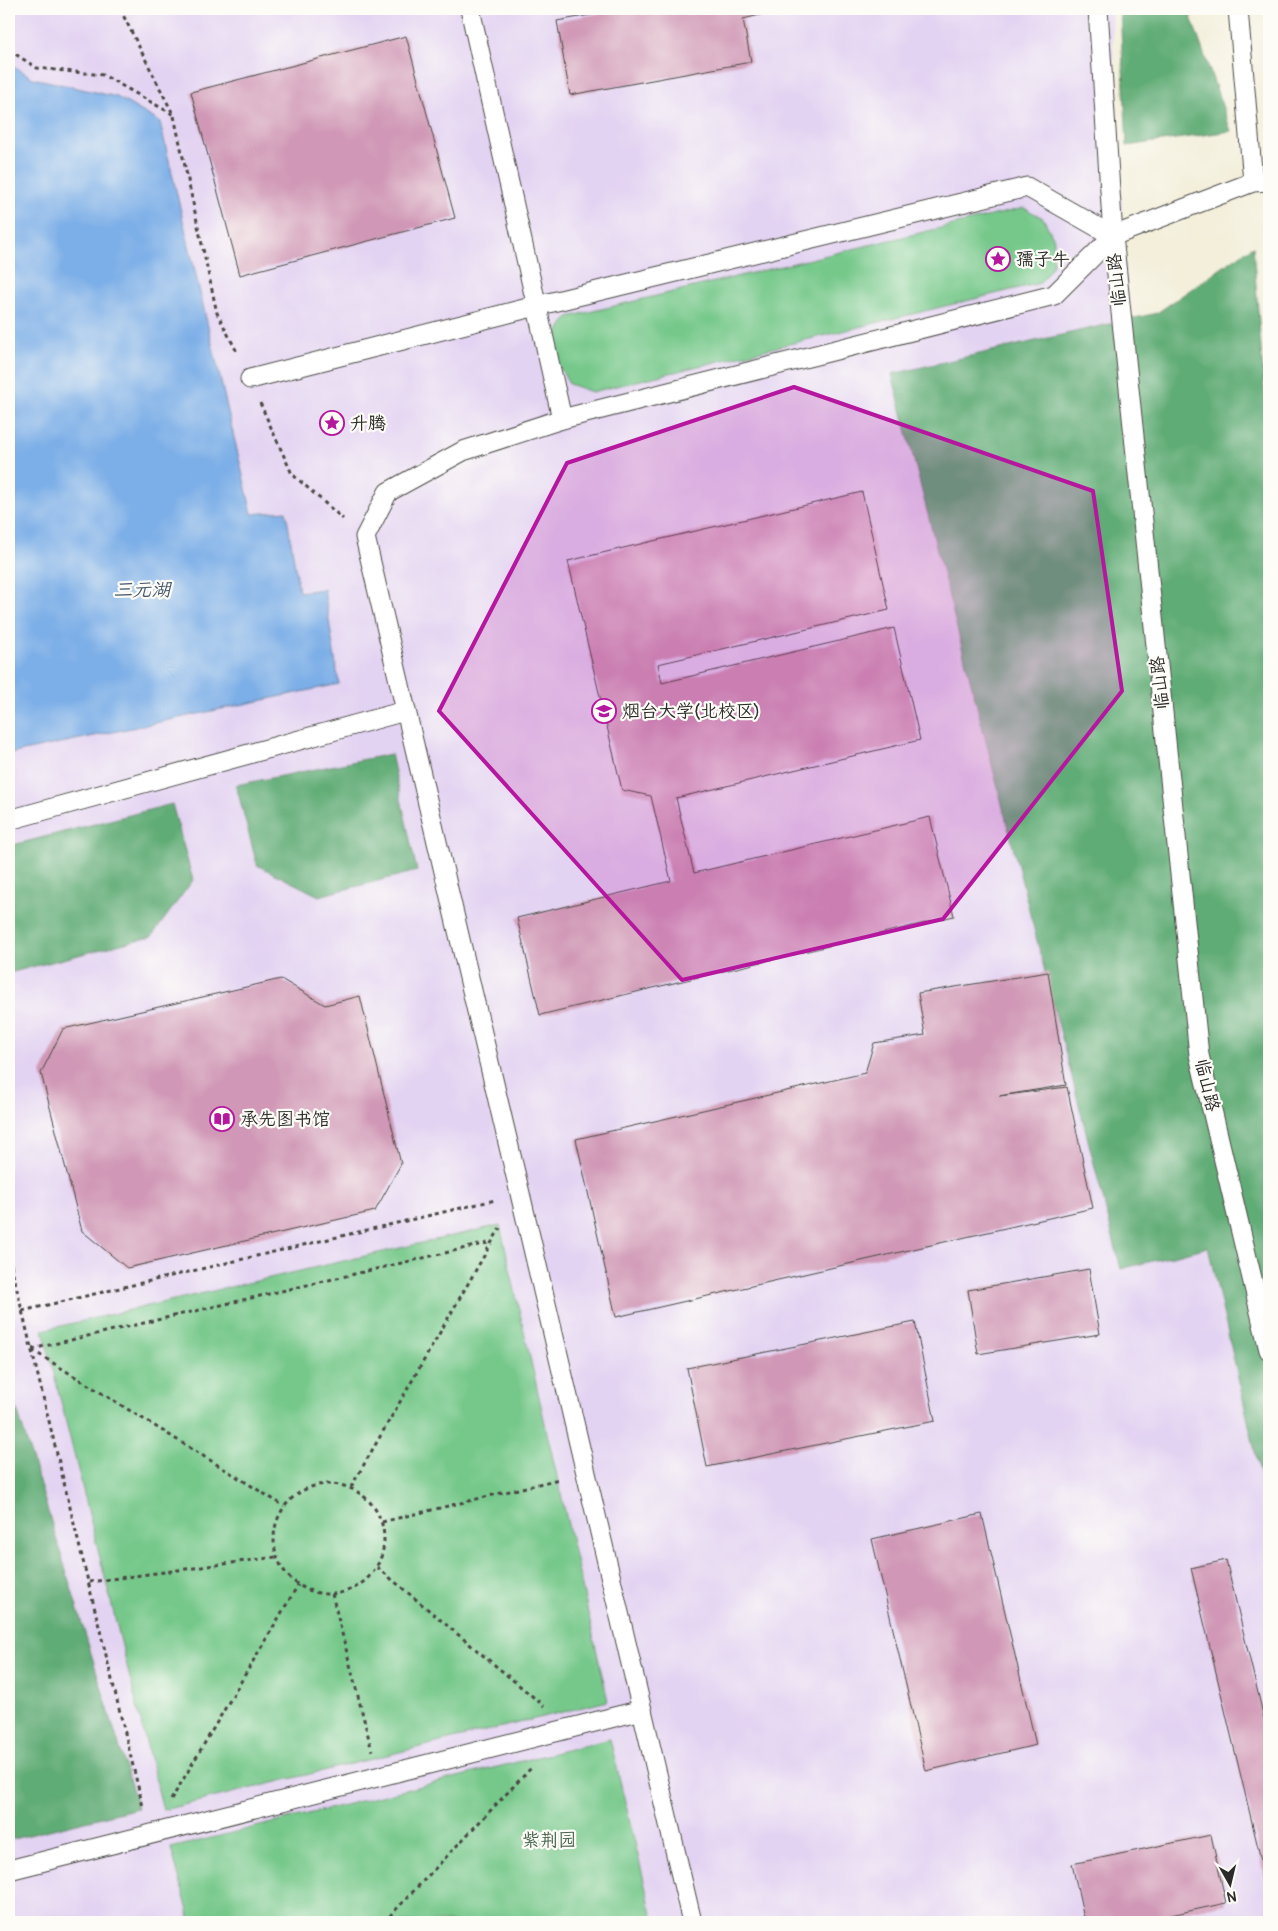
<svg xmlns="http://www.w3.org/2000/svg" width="1278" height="1931" font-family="Pangolin,'LXGW WenKai TC',sans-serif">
<rect width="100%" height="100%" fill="#fdfcf7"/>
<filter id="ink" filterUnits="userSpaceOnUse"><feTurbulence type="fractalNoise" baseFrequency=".02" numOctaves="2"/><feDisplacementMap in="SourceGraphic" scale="10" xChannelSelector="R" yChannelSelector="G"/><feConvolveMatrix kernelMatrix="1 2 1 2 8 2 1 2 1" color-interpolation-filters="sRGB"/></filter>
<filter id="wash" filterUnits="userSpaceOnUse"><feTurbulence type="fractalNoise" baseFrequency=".0096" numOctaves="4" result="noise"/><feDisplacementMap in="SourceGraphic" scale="20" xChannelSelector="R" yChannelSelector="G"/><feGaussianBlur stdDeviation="1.12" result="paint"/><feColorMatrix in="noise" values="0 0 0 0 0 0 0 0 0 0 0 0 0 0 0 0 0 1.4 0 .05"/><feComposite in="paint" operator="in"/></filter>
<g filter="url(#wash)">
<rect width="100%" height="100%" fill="#f3efdb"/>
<polygon fill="#e3d3f2" points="9,9 1111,9 1130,352 1269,1070 1269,1922 9,1922"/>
<g fill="#76c88a" stroke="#507a5a">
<polygon points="1024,208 1043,218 1054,239 1053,265 1040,283 592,392 569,384 556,361 556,335 568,317"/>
<polygon points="500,1225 608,1701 163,1810 43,1330"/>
<polygon points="610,1739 654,1922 191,1922 171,1848"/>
</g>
<g fill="#60ac76" stroke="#466c50">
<polygon points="1120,9 1190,9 1190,14 1231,131 1127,146"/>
<polygon points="1253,246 1269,451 1269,1512 1208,1247 1121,1269 892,374 1157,313"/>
<polygon points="391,754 417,871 319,896 257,865 236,785"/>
<polygon points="172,804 193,880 152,936 9,973 9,846"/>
<polygon points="9,1383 138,1808 9,1840"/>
</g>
<polygon fill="#7baee7" stroke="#536c89" points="9,63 33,78 117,97 160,122 252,514 286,511 299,592 324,589 339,684 9,754"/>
<g id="blocks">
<g fill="#d098b6">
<polygon points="623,9 763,9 764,14 743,19 751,62 570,95 557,21"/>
<polygon points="406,36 455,218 240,275 191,92"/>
<polygon points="862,492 889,610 658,664 662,683 894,628 920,740 676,798 694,873 930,817 954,916 540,1015 517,918 671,881 651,796 622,790 568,561"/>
<polygon points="1048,972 1066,1085 999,1096 1067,1087 1093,1208 616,1317 576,1139 865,1073 874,1043 925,1035 918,993"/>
<polygon points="281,979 325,1005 360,996 401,1164 375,1211 127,1268 82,1231 41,1073 63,1029"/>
<polygon points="1089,1269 1100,1334 978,1354 968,1290"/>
<polygon points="915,1322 935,1421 707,1467 687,1368"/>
<polygon points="982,1514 1036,1745 926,1771 872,1539"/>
<polygon points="1226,1560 1269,1739 1269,1880 1266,1881 1191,1568"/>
<polygon points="1211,1835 1226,1903 1139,1922 1085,1922 1072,1864"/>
</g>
</g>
</g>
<g filter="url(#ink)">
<use href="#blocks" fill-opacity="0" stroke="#494845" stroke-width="1"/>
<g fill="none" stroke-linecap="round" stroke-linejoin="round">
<defs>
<g id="lane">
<polyline points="470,9 562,419"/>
<polyline points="1098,9 1113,236 1199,1055 1269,1350"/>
<polyline points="1238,9 1253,182"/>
<polyline points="250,379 536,306 1027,187 1113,236"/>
<polyline points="9,820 405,711"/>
<polyline points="9,1870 642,1710"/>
<polyline points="692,1922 365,537 388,492 463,451 562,419 1054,295 1113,236 1253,182 1269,181"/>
</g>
</defs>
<use href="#lane" stroke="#494845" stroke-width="21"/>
<g stroke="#494845" stroke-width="3" stroke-dasharray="4 4" stroke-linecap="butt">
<polyline points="120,9 174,116 217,313 238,354"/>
<polyline points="9,50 37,68 103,75 174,115"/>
<polyline points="260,403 292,474 343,519"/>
<polyline points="9,1257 143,1807"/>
<polyline points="22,1311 495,1200"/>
<polyline points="32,1349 492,1242"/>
<polyline points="32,1350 284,1506"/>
<circle cx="329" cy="1539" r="55"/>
<polyline points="351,1487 500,1228"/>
<polyline points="382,1522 559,1479"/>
<polyline points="377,1567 544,1706"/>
<polyline points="89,1582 276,1557"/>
<polyline points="332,1594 372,1751"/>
<polyline points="171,1800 298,1585"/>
<polyline points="384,1922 532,1767"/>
</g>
<use href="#lane" stroke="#fff" stroke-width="19"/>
</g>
</g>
<path fill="#b5179e" fill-opacity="0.2" stroke="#b5179e" stroke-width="4" stroke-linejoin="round" d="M794,387L1093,491L1122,691L943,919L682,980L439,711L567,463Z"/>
<defs>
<symbol id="sight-ring" viewBox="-11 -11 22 22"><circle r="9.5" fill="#fdfcf7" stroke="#b5179e" stroke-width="1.5"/><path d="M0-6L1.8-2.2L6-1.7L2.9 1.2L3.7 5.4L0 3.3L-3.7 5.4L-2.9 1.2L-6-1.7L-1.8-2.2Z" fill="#b5179e"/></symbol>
<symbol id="university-ring" viewBox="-11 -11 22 22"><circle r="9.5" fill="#fdfcf7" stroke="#b5179e" stroke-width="1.5"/><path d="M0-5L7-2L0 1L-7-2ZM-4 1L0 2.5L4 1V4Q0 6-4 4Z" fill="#b5179e"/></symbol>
<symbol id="library-ring" viewBox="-11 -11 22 22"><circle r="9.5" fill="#fdfcf7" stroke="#b5179e" stroke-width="1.5"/><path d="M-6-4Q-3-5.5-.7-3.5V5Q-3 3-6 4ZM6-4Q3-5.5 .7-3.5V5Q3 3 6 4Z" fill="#b5179e"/></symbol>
</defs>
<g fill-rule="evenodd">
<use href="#sight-ring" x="984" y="245" width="28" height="28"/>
<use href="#sight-ring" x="318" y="409" width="28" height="28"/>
<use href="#university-ring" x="590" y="697" width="28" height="28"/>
<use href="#library-ring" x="208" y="1105" width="28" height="28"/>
</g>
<g text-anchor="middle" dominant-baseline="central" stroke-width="4.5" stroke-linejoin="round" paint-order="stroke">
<g font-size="18" fill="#2b2b2b" stroke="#fdfcf7" text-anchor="start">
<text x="1016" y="259">孺子牛</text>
<text x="350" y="423">升腾</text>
<text x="622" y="711">烟台大学(北校区)</text>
<text x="240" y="1119">承先图书馆</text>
</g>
<g font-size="18" fill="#2b2b2b" stroke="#fdfcf7">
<text transform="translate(1117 280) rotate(-96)">临山路</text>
<text transform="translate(1160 683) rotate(-96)">临山路</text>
<text transform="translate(1207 1085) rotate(77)">临山路</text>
</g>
<g font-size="18" fill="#45624c" stroke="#fdfcf7">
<text x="549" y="1840">紫荆园</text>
</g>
<g font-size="19" font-style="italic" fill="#47596d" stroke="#fdfcf7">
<text x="142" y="590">三元湖</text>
</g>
</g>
<rect width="1278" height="1931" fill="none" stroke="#fdfcf7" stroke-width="30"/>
<g transform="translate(1230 1884) rotate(172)" stroke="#fdfcf7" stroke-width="4" paint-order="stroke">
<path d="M0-4L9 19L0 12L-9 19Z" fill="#2b2b2b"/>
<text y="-8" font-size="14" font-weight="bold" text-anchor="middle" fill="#2b2b2b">N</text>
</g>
</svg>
